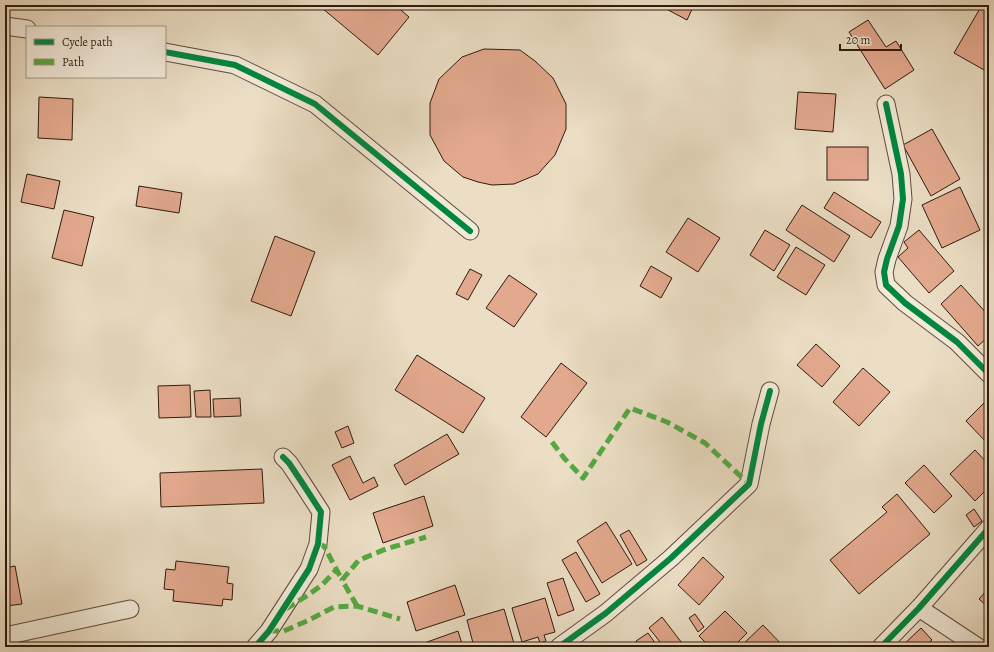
<svg xmlns="http://www.w3.org/2000/svg" width="994" height="652" font-family="Alegreya,serif">
<rect width="100%" height="100%" fill="#ebdec4"/>
<filter id="stains"><feTurbulence type="fractalNoise" baseFrequency=".005" numOctaves="4"/><feColorMatrix values="0 0 0 0 .2 0 0 0 0 .09 0 0 0 0 .02 0 0 0 .5 -.17"/></filter>
<radialGradient id="worn" r=".72"><stop offset=".6" stop-color="#630" stop-opacity="0"/><stop offset="1" stop-color="#630" stop-opacity=".3"/></radialGradient>
<g fill="#e3a98e" stroke="#321a0e">
<polygon points="324,5 395,5 409,17 378,55 322,8"/>
<polygon points="659,5 694,5 687,20"/>
<polygon points="982,5 989,5 989,66 986,71 954,53"/>
<polygon points="868,20 886,47 896,41 914,70 885,89 849,32"/>
<polygon points="484,49 520,50 535,61 553,78 566,104 566,129 555,155 538,174 514,184 492,185 478,182 463,177 444,161 430,135 430,103 439,79 462,57"/>
<polygon points="798,92 836,94 833,132 795,129"/>
<polygon points="39,97 73,99 72,140 38,138"/>
<polygon points="932,129 960,179 931,196 903,145"/>
<rect x="827" y="147" width="41" height="33"/>
<polygon points="27,174 60,181 54,209 21,202"/>
<polygon points="139,186 182,193 179,213 136,206"/>
<polygon points="960,187 980,230 942,248 922,205"/>
<polygon points="834,192 881,222 871,238 824,208"/>
<polygon points="802,205 850,236 834,262 786,230"/>
<polygon points="64,210 94,217 82,266 52,258"/>
<polygon points="688,218 720,238 698,272 666,252"/>
<polygon points="765,230 790,245 774,271 750,255"/>
<polygon points="919,230 954,271 929,293 898,257 908,248 904,242"/>
<polygon points="275,236 315,252 291,316 251,301"/>
<polygon points="796,247 825,265 806,295 777,277"/>
<polygon points="651,266 672,278 661,298 640,286"/>
<polygon points="470,269 482,275 468,300 456,294"/>
<polygon points="509,275 537,294 514,327 486,308"/>
<polygon points="961,285 989,316 989,336 978,346 941,304"/>
<polygon points="816,344 840,366 822,387 797,365"/>
<polygon points="417,355 485,398 463,433 395,390"/>
<polygon points="561,363 587,383 546,437 521,417"/>
<polygon points="863,368 890,392 859,426 833,402"/>
<polygon points="190,385 191,417 159,418 158,386"/>
<polygon points="210,390 211,417 196,417 194,391"/>
<polygon points="240,398 241,416 214,417 213,399"/>
<polygon points="989,398 989,445 966,421"/>
<polygon points="348,426 354,443 342,448 335,432"/>
<polygon points="447,434 459,454 405,485 394,465"/>
<polygon points="975,450 989,465 989,487 975,501 950,474"/>
<polygon points="350,456 363,483 374,477 378,486 350,500 332,465"/>
<polygon points="924,465 952,496 934,513 905,483"/>
<polygon points="262,469 264,503 161,507 160,473"/>
<polygon points="897,494 930,534 859,594 830,560 887,512 882,507"/>
<polygon points="424,496 433,526 383,543 373,513"/>
<polygon points="974,509 982,521 974,527 966,515"/>
<polygon points="606,522 632,564 602,583 577,541"/>
<polygon points="629,530 647,560 637,566 620,535"/>
<polygon points="576,552 600,594 586,602 562,560"/>
<polygon points="703,557 724,577 699,605 678,585"/>
<polygon points="176,561 229,567 227,583 233,584 232,600 223,599 222,606 173,601 174,590 164,589 166,569 175,570"/>
<polygon points="15,566 22,604 6,606 5,568"/>
<polygon points="563,578 574,610 558,616 547,583"/>
<polygon points="455,585 465,615 416,631 407,602"/>
<polygon points="989,588 989,608 979,599"/>
<polygon points="545,598 555,632 544,635 546,641 540,643 538,637 522,642 512,608"/>
<polygon points="504,609 515,647 474,647 467,620"/>
<polygon points="725,611 747,633 733,647 710,647 699,636"/>
<polygon points="695,614 704,627 698,632 689,618"/>
<polygon points="662,617 685,647 664,647 649,628"/>
<polygon points="763,625 784,647 740,647"/>
<polygon points="921,628 932,640 924,647 901,647"/>
<polygon points="458,631 463,647 428,647 427,642"/>
<polygon points="648,633 658,647 640,647 636,641"/>
</g>
<g fill="none" stroke-linecap="round" stroke-linejoin="round">
<defs>
<g id="minor">
<polyline points="5,26 27,29"/>
<polyline points="165,52 235,65 315,104 470,231"/>
<polyline points="886,104 901,174 903,199 899,226 887,259 884,272 886,285 905,303 957,342 989,374"/>
<polyline points="919,608 978,647"/>
<polyline points="5,636 130,609"/>
<polyline points="255,647 269,631 309,569 318,544 321,512 301,481 289,463 283,457"/>
<polyline points="559,647 606,613 671,558 749,484 761,424 770,391"/>
<polyline points="881,647 919,608 989,528"/>
</g>
</defs>
<use href="#minor" stroke="#604b3c" stroke-width="19"/>
<use href="#minor" stroke="#f2ead9" stroke-width="17"/>
<g stroke="#54a941" stroke-width="5" stroke-dasharray="10 5" stroke-linecap="butt">
<polyline points="552,442 564,458 583,478 630,408 667,422 705,443 749,484"/>
<polyline points="318,544 324,546 342,580"/>
<polyline points="357,606 342,580 359,560 386,549 426,537"/>
<polyline points="286,609 308,595 322,585 336,570"/>
<polyline points="269,631 284,631 309,620 334,607 357,606 400,619"/>
</g>
<defs>
<g id="cycleway">
<polyline points="165,52 235,65 315,104 470,231"/>
<polyline points="886,104 901,174 903,199 899,226 887,259 884,272 886,285 905,303 957,342 989,374"/>
<polyline points="255,647 269,631 309,569 318,544 321,512 301,481 289,463 283,457"/>
<polyline points="559,647 606,613 671,558 749,484 761,424 770,391"/>
<polyline points="881,647 919,608 989,528"/>
</g>
</defs>
<use href="#cycleway" stroke="#f2ead9" stroke-width="8"/>
<use href="#cycleway" stroke="#00873e" stroke-width="6"/>
</g>
<rect width="994" height="652" fill="none" stroke="#ebdec4" stroke-width="20"/>
<rect x="6" y="6" width="982" height="640" fill="none" stroke="#321a0e" stroke-width="2"/>
<rect x="10" y="10" width="974" height="632" fill="none" stroke="#321a0e"/>
<rect x="26" y="26" width="140" height="52" fill="#f2ead9" stroke="#a59788"/>
<rect x="34" y="39" width="20" height="6" fill="#00873e" stroke="#a59788"/>
<text x="62" y="46" font-size="12" fill="#321a0e">Cycle path</text>
<rect x="34" y="59" width="20" height="6" fill="#54a941" stroke="#a59788"/>
<text x="62" y="66" font-size="12" fill="#321a0e">Path</text>
<path d="M840 44v6h61v-6" fill="none" stroke="#321a0e" stroke-width="2"/>
<text x="846" y="44" font-size="12" fill="#321a0e" stroke="#f2ead9" stroke-width="3" paint-order="stroke">20 m</text>
<rect width="100%" height="100%" filter="url(#stains)"/>
<rect width="100%" height="100%" fill="url(#worn)"/>
</svg>
